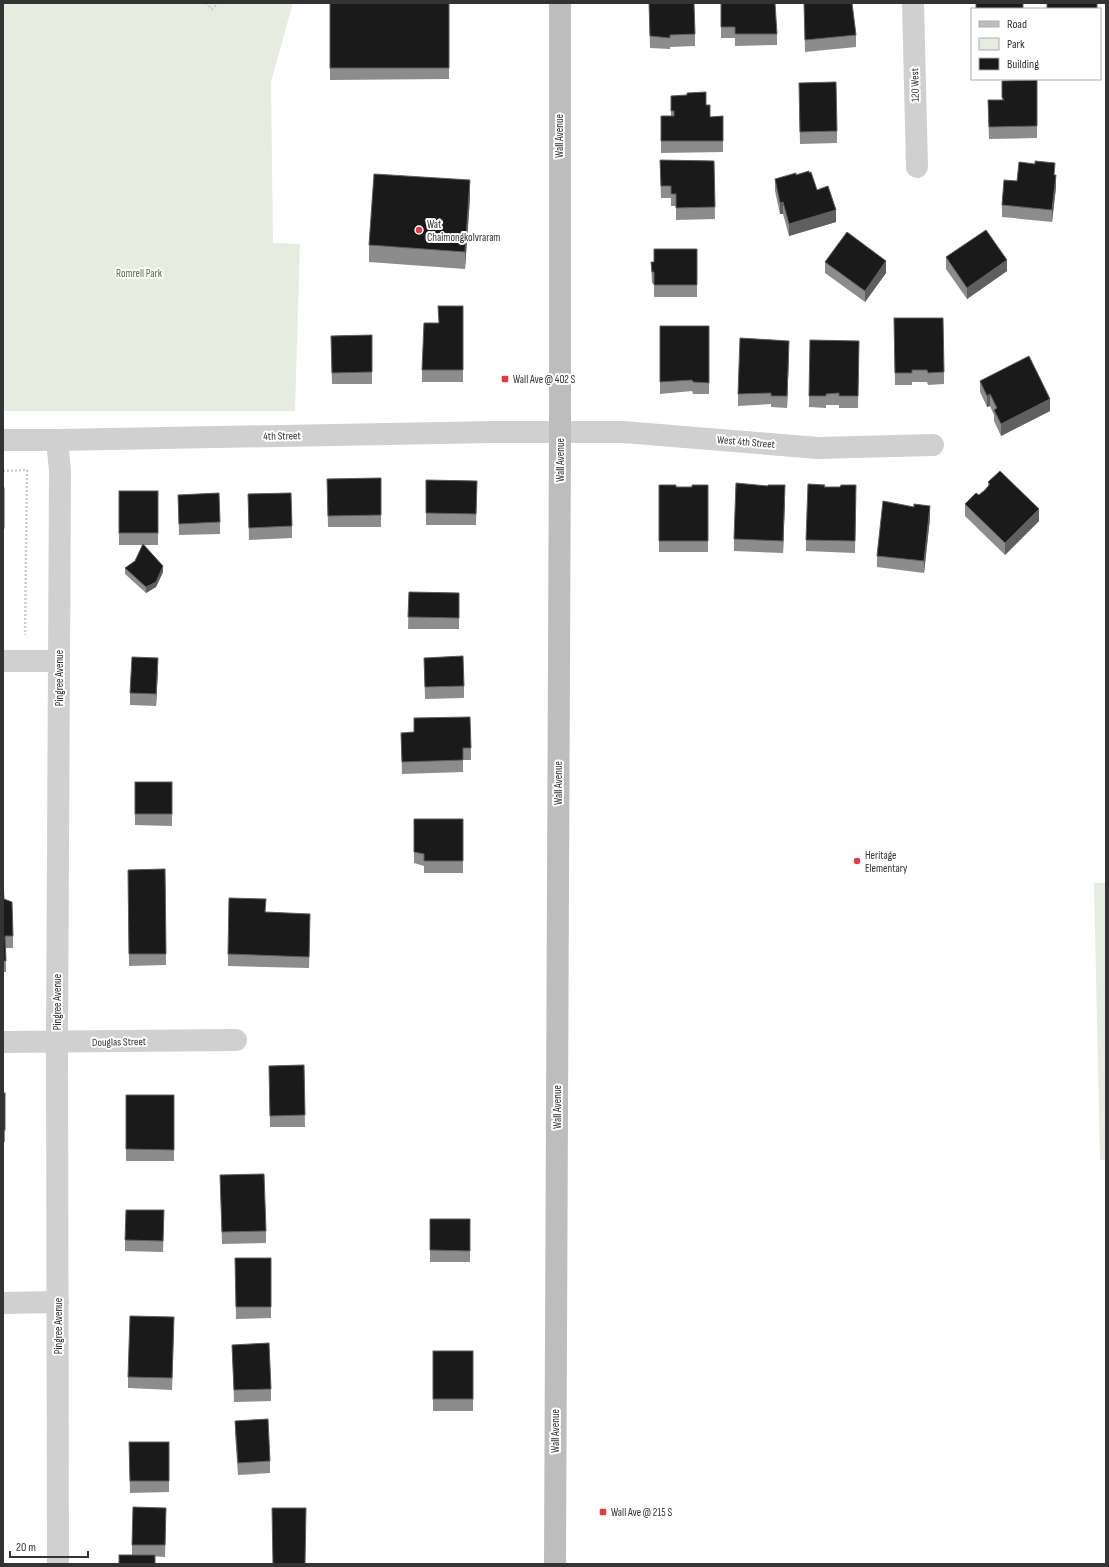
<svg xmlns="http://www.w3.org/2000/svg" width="1109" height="1567" font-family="'Sofia Sans Condensed',sans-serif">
<rect width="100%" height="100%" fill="#fff"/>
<g fill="#e6ecdf">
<polygon points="3,3 293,3 271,82 273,243 300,244 295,411 3,411"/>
<polygon points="1094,883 1106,883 1106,1160 1100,1160"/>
</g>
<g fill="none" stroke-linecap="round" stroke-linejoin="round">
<g stroke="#cdcdcd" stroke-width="2.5" stroke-dasharray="2 2" stroke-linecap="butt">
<polyline points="206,3 212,9 218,3"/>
<polyline points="3,471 27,470 25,635"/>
</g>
<g stroke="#d0d0d0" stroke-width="22">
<polyline points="913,3 917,167"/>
<polyline points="3,440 57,440 493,432 623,432 818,448 933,445"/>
<polyline points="57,440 60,471 57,1043 58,1564"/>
<polyline points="3,661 59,661"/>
<polyline points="3,1042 236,1040"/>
<polyline points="3,1303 58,1302"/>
</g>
<polyline stroke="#bdbdbd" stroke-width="22" points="555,1564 560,432 560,3"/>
</g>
<g fill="#8c8c8c">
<polygon points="330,3 449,3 449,79 330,80"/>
<polygon points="649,3 695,34 695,46 670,47 670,49 650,48"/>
<polygon points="721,3 777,34 777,45 735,46 735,38 721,38"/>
<polygon points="804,3 856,35 856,47 805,52"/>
<polygon points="1037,80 1037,138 989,139 988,100 1002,100 1002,81"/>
<polygon points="799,94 837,131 837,143 800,144"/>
<polygon points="671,96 706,105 710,117 723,116 723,152 661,153 661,116 671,116"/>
<polygon points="660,160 714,161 715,219 676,220 676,206 671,206 671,198 661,198"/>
<polygon points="796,175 836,222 789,236 783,214 780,214 775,191 775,179"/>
<polygon points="1055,175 1056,187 1052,222 1002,217 1002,205 1017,181"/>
<polygon points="470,197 465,269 369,262 369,245"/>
<polygon points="697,249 697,297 654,297 654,284 652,283 651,262 654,262"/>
<polygon points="946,257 1007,271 967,299 946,269"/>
<polygon points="825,262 886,273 865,302 825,273"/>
<polygon points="463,306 463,382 422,382 422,370 438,323"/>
<polygon points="894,318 944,372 944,384 928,385 927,382 912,382 912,385 895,385"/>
<polygon points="660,326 709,326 709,394 693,394 692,391 660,394"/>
<polygon points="372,335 372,384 332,384 331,336"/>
<polygon points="859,341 858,408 839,408 839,405 826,405 826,408 809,407 809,396"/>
<polygon points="789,352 787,408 771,407 771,404 738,406 738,394"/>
<polygon points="980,381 1050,411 1001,436 994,421 994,415 990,406 987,407 980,392"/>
<polygon points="381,478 381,527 328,527 327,479"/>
<polygon points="426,480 477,481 476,525 426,525"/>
<polygon points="988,482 1039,521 1005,555 965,516 965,504 979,495 988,487"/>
<polygon points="659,485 676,487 692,487 708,485 708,552 659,552"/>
<polygon points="825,487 840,487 856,497 855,553 806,551 806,540"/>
<rect x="3" y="488" width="1" height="52"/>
<polygon points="119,491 158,491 158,545 144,545 163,572 156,587 146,593 125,574 125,568 135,561 142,545 119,545"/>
<polygon points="248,494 292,526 292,538 249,540"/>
<polygon points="178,495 220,522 220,534 179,535"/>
<polygon points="785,497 783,553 734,551 734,539"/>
<polygon points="930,518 924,573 877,567 877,556"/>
<polygon points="409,592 459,593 459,629 408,629"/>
<polygon points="424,658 464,686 464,698 425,699"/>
<polygon points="158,670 156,706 130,705 130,693"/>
<polygon points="414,718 471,748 471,760 463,760 463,772 402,774 401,733 414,732"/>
<polygon points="135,782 172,782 172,826 135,825"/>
<polygon points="414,819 463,819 463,873 424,873 424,866 414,863"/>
<polygon points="165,869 166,965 129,966 128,870"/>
<polygon points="3,882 4,899 13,936 13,948 6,948 6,972 3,972"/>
<polygon points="266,913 310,926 309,968 228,966 228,954"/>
<polygon points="304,1065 305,1127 270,1127 269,1066"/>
<rect x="3" y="1093" width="2" height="49"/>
<rect x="126" y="1095" width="48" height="66"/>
<polygon points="220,1175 266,1231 266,1243 222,1244"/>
<rect x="430" y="1219" width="40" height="43"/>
<polygon points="164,1222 163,1252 125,1251 125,1240"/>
<polygon points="235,1258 271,1258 271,1318 236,1319"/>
<polygon points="174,1329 172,1390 128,1388 128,1377"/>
<polygon points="232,1345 271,1389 271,1401 234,1402"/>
<rect x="433" y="1351" width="40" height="60"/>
<polygon points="235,1421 270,1461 270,1473 238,1475 235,1433"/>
<polygon points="129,1454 169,1481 169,1492 130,1493"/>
<polygon points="166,1519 165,1557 132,1555 132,1545"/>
</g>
<g fill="#5f5f5f">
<polygon points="1056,175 1056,187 1052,222 1052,210"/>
<polygon points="470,180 470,197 465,269 465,252"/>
<polygon points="783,202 783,214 780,214 780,203"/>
<polygon points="836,210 836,222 789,236 789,224"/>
<polygon points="1007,260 1007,271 967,299 967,288"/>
<polygon points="886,261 886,273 865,302 865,291"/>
<polygon points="789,341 789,352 787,408 787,396"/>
<polygon points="990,394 990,406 987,407 987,396"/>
<polygon points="1050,399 1050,411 1001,436 1001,424"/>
<polygon points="785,485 785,497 783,553 783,541"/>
<polygon points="930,506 930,518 924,573 924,561"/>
<polygon points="1039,509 1039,521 1005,555 1005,543"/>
<polygon points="163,566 163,572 156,587 146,593 146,587"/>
<polygon points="158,658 158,670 156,706 156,694"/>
</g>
<g fill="#1a1a1a" stroke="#5f5f5f">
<rect x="330" y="3" width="119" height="65"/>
<polygon points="649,3 694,3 695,34 670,35 670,38 650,36"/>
<polygon points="721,3 775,3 777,34 735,34 735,27 721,27"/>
<polygon points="804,3 852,3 856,35 805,40"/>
<rect x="976" y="3" width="47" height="6"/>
<rect x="1047" y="3" width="50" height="6"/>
<polygon points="1037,80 1037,126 989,127 988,100 1004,100 1002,97 1002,81"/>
<polygon points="836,82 837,131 800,132 799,83"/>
<polygon points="706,92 706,105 710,105 710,117 723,116 723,141 661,141 661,116 674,116 674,111 671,111 671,96 687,95 687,93"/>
<polygon points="660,160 714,161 715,207 676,208 676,194 671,194 671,186 661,186"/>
<polygon points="1035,161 1055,163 1054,175 1056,175 1052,210 1002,205 1004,180 1017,181 1019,162 1035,164"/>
<polygon points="809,171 809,173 811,172 817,190 828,186 836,210 789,224 783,202 780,203 775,179 796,173 796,175"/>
<polygon points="374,174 470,180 465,252 369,245"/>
<polygon points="986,230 1007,260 967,288 946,257"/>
<polygon points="847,232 886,261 865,291 825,262"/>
<polygon points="654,249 697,249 697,285 654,285 654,272 652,272 651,262 654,262"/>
<polygon points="438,306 463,306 463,370 422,370 424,323 439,323"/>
<polygon points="894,318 943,318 944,372 928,373 927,370 912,370 912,373 895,373"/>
<polygon points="660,326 709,326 709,383 693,382 692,380 660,382"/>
<polygon points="372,335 372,372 332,373 331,336"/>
<polygon points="740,338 789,341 787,396 771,396 771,393 738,394"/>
<polygon points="810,340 859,341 858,396 839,396 839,393 826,394 826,396 809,396"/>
<polygon points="1029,356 1050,399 1001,424 994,410 997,408 990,394 987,396 980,381"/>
<polygon points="1000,471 1039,509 1005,543 965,504 976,493 979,495 985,490 990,484 988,482"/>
<polygon points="381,478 381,515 328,516 327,479"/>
<polygon points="426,480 477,481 476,514 426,513"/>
<polygon points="736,483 768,486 768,485 785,485 783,541 734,539"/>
<polygon points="808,484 825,485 824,487 840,487 841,485 856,485 855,541 806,540"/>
<polygon points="659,485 676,485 676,487 692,487 692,485 708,485 708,541 659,541"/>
<rect x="3" y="488" width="1" height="40"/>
<rect x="119" y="491" width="39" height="42"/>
<polygon points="219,493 220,522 179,524 178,495"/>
<polygon points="291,493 292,526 249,528 248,494"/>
<polygon points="883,501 914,507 914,504 930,506 924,561 877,556"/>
<polygon points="143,544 163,566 156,582 146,587 125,568 135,561"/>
<polygon points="409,592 459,593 459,618 408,617"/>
<polygon points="463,656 464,686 425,687 424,658"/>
<polygon points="132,657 158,658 156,694 130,693"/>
<polygon points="470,717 471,748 463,748 463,760 402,762 401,733 414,732 414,718"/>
<rect x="135" y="782" width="37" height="32"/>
<polygon points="414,819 463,819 463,861 424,861 424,854 414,852"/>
<polygon points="165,869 166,954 129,954 128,870"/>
<polygon points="3,882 4,899 12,902 13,936 5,936 6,961 3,961"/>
<polygon points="229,898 266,899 265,912 310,914 309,957 228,954"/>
<polygon points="304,1065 305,1115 270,1116 269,1066"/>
<rect x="3" y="1093" width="2" height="37"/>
<polygon points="126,1095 174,1095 174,1150 126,1149"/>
<polygon points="264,1174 266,1231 222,1232 220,1175"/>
<polygon points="126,1210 164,1210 163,1241 125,1240"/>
<polygon points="430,1219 470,1219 470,1251 430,1250"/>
<polygon points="235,1258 271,1258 271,1307 236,1307"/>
<polygon points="130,1316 174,1317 172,1378 128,1377"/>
<polygon points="269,1343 271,1389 234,1390 232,1345"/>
<rect x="433" y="1351" width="40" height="48"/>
<polygon points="268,1419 270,1461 238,1463 235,1421"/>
<polygon points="129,1442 169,1442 169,1481 130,1481"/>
<polygon points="133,1507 166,1508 165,1545 132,1545"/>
<polygon points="272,1508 306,1508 305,1564 273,1564"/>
<rect x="119" y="1555" width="36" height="9"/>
</g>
<g fill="#e63946" stroke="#fff" stroke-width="1.5">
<circle cx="419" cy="230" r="4"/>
<rect x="501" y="375" width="8" height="8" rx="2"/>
<circle cx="857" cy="861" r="4"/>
<rect x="599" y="1508" width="8" height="8" rx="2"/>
</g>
<g text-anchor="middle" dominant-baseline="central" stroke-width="4" stroke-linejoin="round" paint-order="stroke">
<g font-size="11" fill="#333" stroke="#fff">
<text transform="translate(915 85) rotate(-91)">120 West</text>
<text transform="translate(559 136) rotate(-90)">Wall Avenue</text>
<text transform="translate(282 436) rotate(-1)">4th Street</text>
<text transform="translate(746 442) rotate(5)">West 4th Street</text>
<text transform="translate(560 460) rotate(-90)">Wall Avenue</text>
<text transform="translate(59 678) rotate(-90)">Pingree Avenue</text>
<text transform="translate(558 783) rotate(-90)">Wall Avenue</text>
<text transform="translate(57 1002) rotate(-90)">Pingree Avenue</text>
<text transform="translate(119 1042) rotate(-1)">Douglas Street</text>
<text transform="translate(557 1107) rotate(-90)">Wall Avenue</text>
<text transform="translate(58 1326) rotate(-90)">Pingree Avenue</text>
<text transform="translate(555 1431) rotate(-90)">Wall Avenue</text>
</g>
<g font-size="11" fill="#333" stroke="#fff" text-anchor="start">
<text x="427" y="224">Wat<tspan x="427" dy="13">Chaimongkolvraram</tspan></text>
<text x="513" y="379">Wall Ave @ 402 S</text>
<text x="865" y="855">Heritage<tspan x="865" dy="13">Elementary</tspan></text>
<text x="611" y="1512">Wall Ave @ 215 S</text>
</g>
<g font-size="11" fill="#56703f" stroke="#fff">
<text x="139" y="273">Romrell Park</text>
</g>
</g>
<rect width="1109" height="1567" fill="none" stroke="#333333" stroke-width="8"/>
<rect x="971" y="8" width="130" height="72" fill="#ffffff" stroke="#adadad"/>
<rect x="979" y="21" width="20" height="6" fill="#bdbdbd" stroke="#adadad"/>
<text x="1007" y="28" font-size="12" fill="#333333">Road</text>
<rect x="979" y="38" width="20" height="12" fill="#e6ecdf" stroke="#adadad"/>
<text x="1007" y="48" font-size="12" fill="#333333">Park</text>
<rect x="979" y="58" width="20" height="12" fill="#1a1a1a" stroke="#adadad"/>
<text x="1007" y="68" font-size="12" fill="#333333">Building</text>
<path d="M10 1551v6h78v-6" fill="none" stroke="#333333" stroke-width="2"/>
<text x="16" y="1551" font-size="12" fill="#333333" stroke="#ffffff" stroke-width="3" paint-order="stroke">20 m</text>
</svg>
